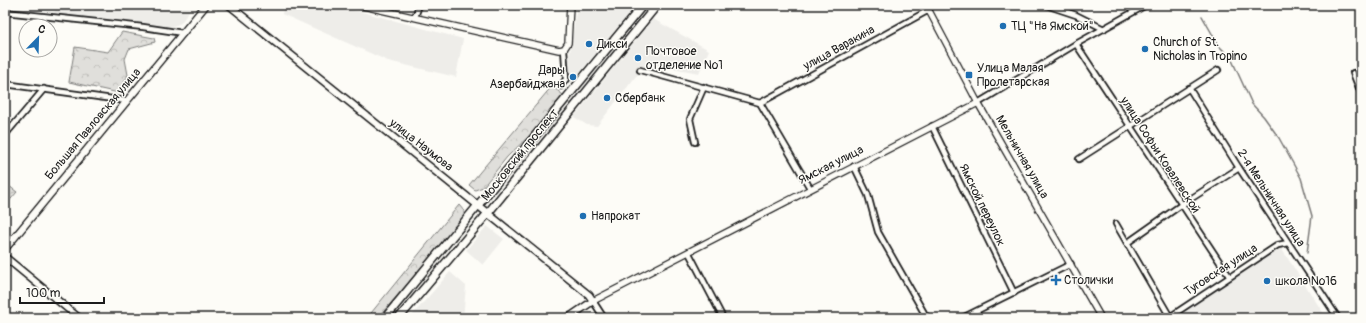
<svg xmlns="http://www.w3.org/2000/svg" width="1366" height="323" font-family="Pangolin,sans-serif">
<defs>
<pattern id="forest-crowns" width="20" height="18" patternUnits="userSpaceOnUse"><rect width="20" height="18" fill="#e0dfdb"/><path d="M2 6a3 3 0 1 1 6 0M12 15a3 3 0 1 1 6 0" fill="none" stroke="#c0bfbb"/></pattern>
</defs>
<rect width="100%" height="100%" fill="#fdfcf7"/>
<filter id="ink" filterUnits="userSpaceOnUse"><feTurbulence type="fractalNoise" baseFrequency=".025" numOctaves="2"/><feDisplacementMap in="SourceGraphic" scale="8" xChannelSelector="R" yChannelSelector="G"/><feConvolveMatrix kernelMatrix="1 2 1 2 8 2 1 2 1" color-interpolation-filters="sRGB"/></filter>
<g filter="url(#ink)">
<g fill="#eeede9">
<polygon points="56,5 193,5 181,23 168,28 54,14"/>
<polygon points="284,5 330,5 366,13 463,39 456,77 388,61 282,14"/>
<polygon points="577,5 636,5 571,83 566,79"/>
<polygon points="653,19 709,50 699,73 655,65 636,76 597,126 587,125 574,117"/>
<polygon points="487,226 504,239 483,265 466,250"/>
<polygon points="1281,248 1324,314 1318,318 1175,318"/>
<polygon points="450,272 466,286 463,318 410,318"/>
</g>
<g fill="url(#forest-crowns)" stroke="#7e7e7c">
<polygon points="122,32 154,38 155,42 129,49 125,59 128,75 119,93 69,82 75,47 108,52"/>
<polygon points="552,86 563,95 529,136 507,157 483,187 475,190 469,185"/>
<polygon points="5,183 17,192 5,206"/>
<polygon points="459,205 464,211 464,218 378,318 367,318"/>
</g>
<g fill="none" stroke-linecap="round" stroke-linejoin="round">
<polyline stroke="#797876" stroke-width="1.5" points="1202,16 1219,46 1231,58 1252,104 1264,117 1279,138 1301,178 1312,216 1307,253"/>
<defs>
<g id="minor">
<polyline points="1046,5 1076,15 1104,29"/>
<polyline points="5,12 143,27 183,33"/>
<polyline points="415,17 419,5"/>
<polyline points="1076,44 1229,276"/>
<polyline points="640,70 760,103 810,188"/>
<polyline points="1353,73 1361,93"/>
<polyline points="5,84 127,101"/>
<polyline points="561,86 566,79 564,49"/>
<polyline points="1189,88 1239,168 1338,318"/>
<polyline points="760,103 929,10"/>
<polyline points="978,103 1076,44 1146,5"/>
<polyline points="932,126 1014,293"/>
<polyline points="5,135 44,89"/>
<polyline points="695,142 690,119 704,87"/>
<polyline points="1079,159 1218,70"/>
<polyline points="854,166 868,195 878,232 927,318"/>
<polyline points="1116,224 1170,317"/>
<polyline points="1127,243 1181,205 1239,168"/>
<polyline points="689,253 723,318"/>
<polyline points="593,301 604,318"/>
<polyline points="962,318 1071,264"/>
<polyline points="1168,318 1278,245 1288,243"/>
</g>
<g id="tertiary">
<polyline points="359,5 559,50 564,49 568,43 570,5"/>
<polyline points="926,5 978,103 1101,318"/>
<polyline points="593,301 978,103"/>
</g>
<g id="secondary">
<polyline points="229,5 589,295 593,301 568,318"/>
<polyline points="5,249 206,5"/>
<polyline points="5,257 79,318"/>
</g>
<g id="primary">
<polyline points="385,318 643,5"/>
<polyline points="399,318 488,213 657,5"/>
</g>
</defs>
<use href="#minor" stroke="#1c1c1c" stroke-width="8"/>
<use href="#tertiary" stroke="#1c1c1c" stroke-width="8"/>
<use href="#secondary" stroke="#1c1c1c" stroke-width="9"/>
<use href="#primary" stroke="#1c1c1c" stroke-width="10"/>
<use href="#minor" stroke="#fdfcf7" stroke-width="4.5"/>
<use href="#tertiary" stroke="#fdfcf7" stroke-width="5.5"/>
<use href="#secondary" stroke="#fdfcf7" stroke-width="6"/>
<use href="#primary" stroke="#fdfcf7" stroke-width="7"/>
</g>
</g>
<g fill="#1f6fb2" stroke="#fdfcf7" stroke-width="1.5">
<circle cx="1003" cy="26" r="4"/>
<circle cx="589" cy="44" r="4"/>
<circle cx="1145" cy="49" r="4"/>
<circle cx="638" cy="58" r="4"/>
<rect x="965" y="71" width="8" height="8" rx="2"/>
<circle cx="573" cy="77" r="4"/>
<circle cx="607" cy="98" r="4"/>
<circle cx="583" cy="216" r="4"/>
<path d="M1054 274h4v4h4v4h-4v4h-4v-4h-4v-4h4z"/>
<circle cx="1267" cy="281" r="4"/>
</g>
<g text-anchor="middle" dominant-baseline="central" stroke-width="3" stroke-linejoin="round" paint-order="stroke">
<g font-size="12" fill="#1c1c1c" stroke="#fdfcf7" text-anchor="start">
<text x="1011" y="26">ТЦ "На Ямской"</text>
<text x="1153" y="42">Church of St.<tspan x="1153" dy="14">Nicholas in Tropino</tspan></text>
<text x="597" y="44">Дикси</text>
<text x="646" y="51">Почтовое<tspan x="646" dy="14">отделение №1</tspan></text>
<text x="977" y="68">Улица Малая<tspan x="977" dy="14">Пролетарская</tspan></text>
<text x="565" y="70" text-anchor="end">Дары<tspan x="565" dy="14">Азербайджана</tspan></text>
<text x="615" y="98">Сбербанк</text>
<text x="591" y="216">Напрокат</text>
<text x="1064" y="280">Столички</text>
<text x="1275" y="281">школа №16</text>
</g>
<g font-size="12" fill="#1c1c1c" stroke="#fdfcf7">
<text transform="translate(839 48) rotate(-29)">улица Варакина</text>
<text transform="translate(93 124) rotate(-50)">Большая Павловская улица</text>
<text transform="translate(421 145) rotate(38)">улица Наумова</text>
<text transform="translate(520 155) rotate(-51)">Московский проспект</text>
<text transform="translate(1160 155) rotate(57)">улица Софьи Ковалевской</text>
<text transform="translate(1022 157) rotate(60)">Мельничная улица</text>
<text transform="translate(831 165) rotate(-27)">Ямская улица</text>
<text transform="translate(1271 198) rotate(57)">2-я Мельничная улица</text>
<text transform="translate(982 205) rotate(64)">Ямской переулок</text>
<text transform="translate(1221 270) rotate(-33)">Туговская улица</text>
</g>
</g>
<rect width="1366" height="323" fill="none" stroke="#fdfcf7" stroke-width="20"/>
<rect x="10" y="10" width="1346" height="303" fill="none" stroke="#1c1c1c" stroke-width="1.5" filter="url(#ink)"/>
<g transform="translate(38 38) rotate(23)"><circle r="19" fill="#fdfcf7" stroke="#a3a29f"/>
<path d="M0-3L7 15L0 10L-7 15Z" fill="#1f6fb2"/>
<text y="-6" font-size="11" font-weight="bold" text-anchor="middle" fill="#1c1c1c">С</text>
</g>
<path d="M20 297v6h84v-6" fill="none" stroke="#1c1c1c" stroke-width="2"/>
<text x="26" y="297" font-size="12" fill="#1c1c1c" stroke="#fdfcf7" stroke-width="3" paint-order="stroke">100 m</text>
</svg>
